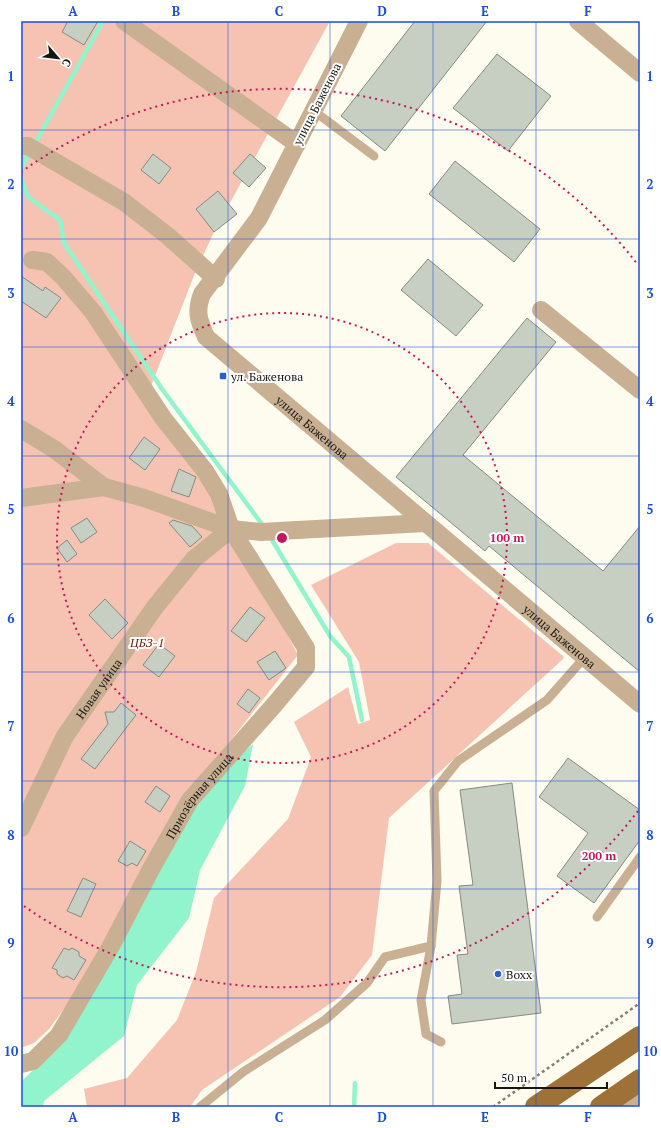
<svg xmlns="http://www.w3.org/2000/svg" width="661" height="1128" font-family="'PT Serif',serif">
<rect width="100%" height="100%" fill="#fdfcee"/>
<g fill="#f6c3b2">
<polygon points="21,21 330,21 214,232 195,273 151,386 231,529 298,655 179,806 138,876 98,955 72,998 49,1029 34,1043 21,1048"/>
<polygon points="396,543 428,543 564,657 562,660 389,818 372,955 340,997 202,1090 190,1107 87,1107 84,1089 127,1078 177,1020 196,972 214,898 288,819 311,757 294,722 348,687 358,724 370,720 359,662 311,585"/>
</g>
<polygon fill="#91f4cc" points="253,744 245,786 200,870 189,918 137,985 124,1036 44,1101 43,1107 21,1107 21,1082 54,1049 197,794"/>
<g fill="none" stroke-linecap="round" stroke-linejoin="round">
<g stroke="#91f4cc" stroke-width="4.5">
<polyline points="34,145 103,21"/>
<polyline points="21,168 30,152"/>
<polyline points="21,178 28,197 60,220 64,243 162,389 264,527"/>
<polyline points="269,535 330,636 349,657 362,720"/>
<polyline points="354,1107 355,1083"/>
</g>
</g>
<g fill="#c7cfc3" stroke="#848b81">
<polygon points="68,21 98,21 84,45 62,32"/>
<polygon points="415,21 487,21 385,151 341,116"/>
<polygon points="497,54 551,96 508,151 453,108"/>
<polygon points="153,154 171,168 159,184 141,170"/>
<polygon points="250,154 266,168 249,187 233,173"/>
<polygon points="455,161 540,229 514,262 429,194"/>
<polygon points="218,191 237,214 214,232 196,209"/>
<polygon points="428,259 483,305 456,336 401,290"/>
<polygon points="21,276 43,291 45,287 61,298 46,318 21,301"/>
<polygon points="527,318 556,342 463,455 603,571 640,526 640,672 489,546 485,551 396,477"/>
<polygon points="144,437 160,449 145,470 129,458"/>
<polygon points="179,469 196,477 189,497 171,491"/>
<polygon points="87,518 97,532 81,543 71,528"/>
<polygon points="173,520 192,526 202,537 190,547 169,523"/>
<polygon points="67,540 77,554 67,562 57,548"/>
<polygon points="105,599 128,623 112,639 89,615"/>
<polygon points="250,607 265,618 246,642 231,631"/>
<polygon points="159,644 175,656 159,677 143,665"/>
<polygon points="275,651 286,668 269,680 257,662"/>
<polygon points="248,689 260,698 249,713 237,704"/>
<polygon points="121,703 136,715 95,769 81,759 108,724 105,712 114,712"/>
<polygon points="568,758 640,810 640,840 594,903 557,876 588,833 539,797"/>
<polygon points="512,783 541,1013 452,1024 448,996 462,994 457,955 468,954 459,886 473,885 460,790"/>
<polygon points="156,786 170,796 160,812 145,802"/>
<polygon points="130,841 146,851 137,866 132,863 127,866 118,861"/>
<polygon points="83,878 96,884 81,917 67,911"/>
<polygon points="64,948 69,950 72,948 79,952 79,956 86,960 74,980 67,976 63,978 57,974 57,970 52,968"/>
</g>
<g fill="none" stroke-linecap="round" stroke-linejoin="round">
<polyline stroke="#818178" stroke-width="2.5" stroke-dasharray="3 3" stroke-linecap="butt" points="493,1107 640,1003"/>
<g stroke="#c9b093" stroke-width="9">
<polyline points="314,111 374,156"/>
<polyline points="597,917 640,857"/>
<polyline points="431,946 421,1000 426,1034 441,1042"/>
<polyline points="200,1107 243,1072 325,1020 367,983 385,957 431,946 437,881 434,791 458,761 547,700 584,658"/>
</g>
<g stroke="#c9b093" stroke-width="18">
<polyline points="124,21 297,144"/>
<path id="s1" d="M359,21L259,218L202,294C195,312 199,321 206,337L640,704"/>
<polyline points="578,21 640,73"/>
<polyline points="21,146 28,146 124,202 168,236 216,279"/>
<polyline points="541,310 640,390"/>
<polyline points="21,429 54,449 104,487"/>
<polyline points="21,498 104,487 144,498 231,529 261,532 425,523"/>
<path id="s2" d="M21,828L65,736L155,607L194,559L231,529"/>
<path id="s3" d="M21,1064L33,1061L59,1035L111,946L151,869L190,800L275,704L306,667V648L231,529L219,494L205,471L163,418L93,312L63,277L47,262L32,260"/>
<polyline points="614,1098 640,1096"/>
</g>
<g stroke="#9d7138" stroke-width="22">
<polyline points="536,1107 640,1037"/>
<polyline points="601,1107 640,1080"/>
</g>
</g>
<path fill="none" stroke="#1d4ed8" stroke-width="1" stroke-opacity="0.55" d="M125,21V1107M228,21V1107M330,21V1107M433,21V1107M536,21V1107M21,130H640M21,239H640M21,347H640M21,456H640M21,564H640M21,672H640M21,781H640M21,889H640M21,998H640"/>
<g fill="none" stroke="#c2185b" stroke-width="2" stroke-dasharray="2 4">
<circle cx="282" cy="538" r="225"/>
<path d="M638 811A449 449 0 0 1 21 904M21 172A449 449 0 0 1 638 265"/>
</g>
<g fill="#2761ce" stroke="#fff" stroke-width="1.5">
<rect x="219" y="372" width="8" height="8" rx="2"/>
<circle cx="498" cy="974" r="4"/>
</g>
<g text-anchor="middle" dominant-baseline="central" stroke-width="4" stroke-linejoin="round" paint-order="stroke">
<g font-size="12" fill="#171712" stroke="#fff">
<text transform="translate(317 104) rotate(-63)">улица Баженова</text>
<text stroke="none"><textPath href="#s1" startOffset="500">улица Баженова</textPath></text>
<text stroke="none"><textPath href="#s1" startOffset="824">улица Баженова</textPath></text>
<text stroke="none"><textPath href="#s2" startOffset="160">Новая улица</textPath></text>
<text stroke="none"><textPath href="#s3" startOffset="327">Приозёрная улица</textPath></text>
</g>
<g font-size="12" fill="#171712" stroke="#fff" text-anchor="start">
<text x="231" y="376">ул. Баженова</text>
<text x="506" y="974">Boxx</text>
</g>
<g font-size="12" font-style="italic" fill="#692001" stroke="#fff">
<text x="147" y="642">ЦБЗ-1</text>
</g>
</g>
<circle cx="282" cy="538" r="6" fill="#c2185b" stroke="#fff" stroke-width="2"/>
<g font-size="12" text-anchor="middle" font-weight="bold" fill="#c2185b" stroke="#fff" stroke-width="4" stroke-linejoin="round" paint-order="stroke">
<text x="507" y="542">100 m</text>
<text x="599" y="860">200 m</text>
</g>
<rect width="661" height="1128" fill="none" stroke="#ffffff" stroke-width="44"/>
<g transform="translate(58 58) rotate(118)" stroke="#ffffff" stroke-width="3" paint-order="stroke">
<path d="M0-3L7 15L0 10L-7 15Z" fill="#171712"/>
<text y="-6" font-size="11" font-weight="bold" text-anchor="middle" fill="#171712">С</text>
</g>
<path d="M495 1082v6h112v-6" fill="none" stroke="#171712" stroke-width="2"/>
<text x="501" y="1082" font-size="12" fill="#171712" stroke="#ffffff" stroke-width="3" paint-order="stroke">50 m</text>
<rect x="22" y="22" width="617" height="1084" fill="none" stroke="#1d4ed8" stroke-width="1.5"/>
<g font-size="13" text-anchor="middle" font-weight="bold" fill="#1d4ed8">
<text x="73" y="16">A</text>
<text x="176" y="16">B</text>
<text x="279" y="16">C</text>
<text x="382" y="16">D</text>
<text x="485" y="16">E</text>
<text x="588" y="16">F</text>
<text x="11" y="81">1</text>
<text x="650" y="81">1</text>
<text x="11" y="189">2</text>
<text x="650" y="189">2</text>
<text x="11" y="298">3</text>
<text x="650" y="298">3</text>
<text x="11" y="406">4</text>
<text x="650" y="406">4</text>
<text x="11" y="514">5</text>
<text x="650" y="514">5</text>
<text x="11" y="623">6</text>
<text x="650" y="623">6</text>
<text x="11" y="731">7</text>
<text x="650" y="731">7</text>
<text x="11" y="840">8</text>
<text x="650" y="840">8</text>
<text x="11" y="948">9</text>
<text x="650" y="948">9</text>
<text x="11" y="1056">10</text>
<text x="650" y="1056">10</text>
<text x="73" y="1122">A</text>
<text x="176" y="1122">B</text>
<text x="279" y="1122">C</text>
<text x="382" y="1122">D</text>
<text x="485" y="1122">E</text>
<text x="588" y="1122">F</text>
</g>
</svg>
